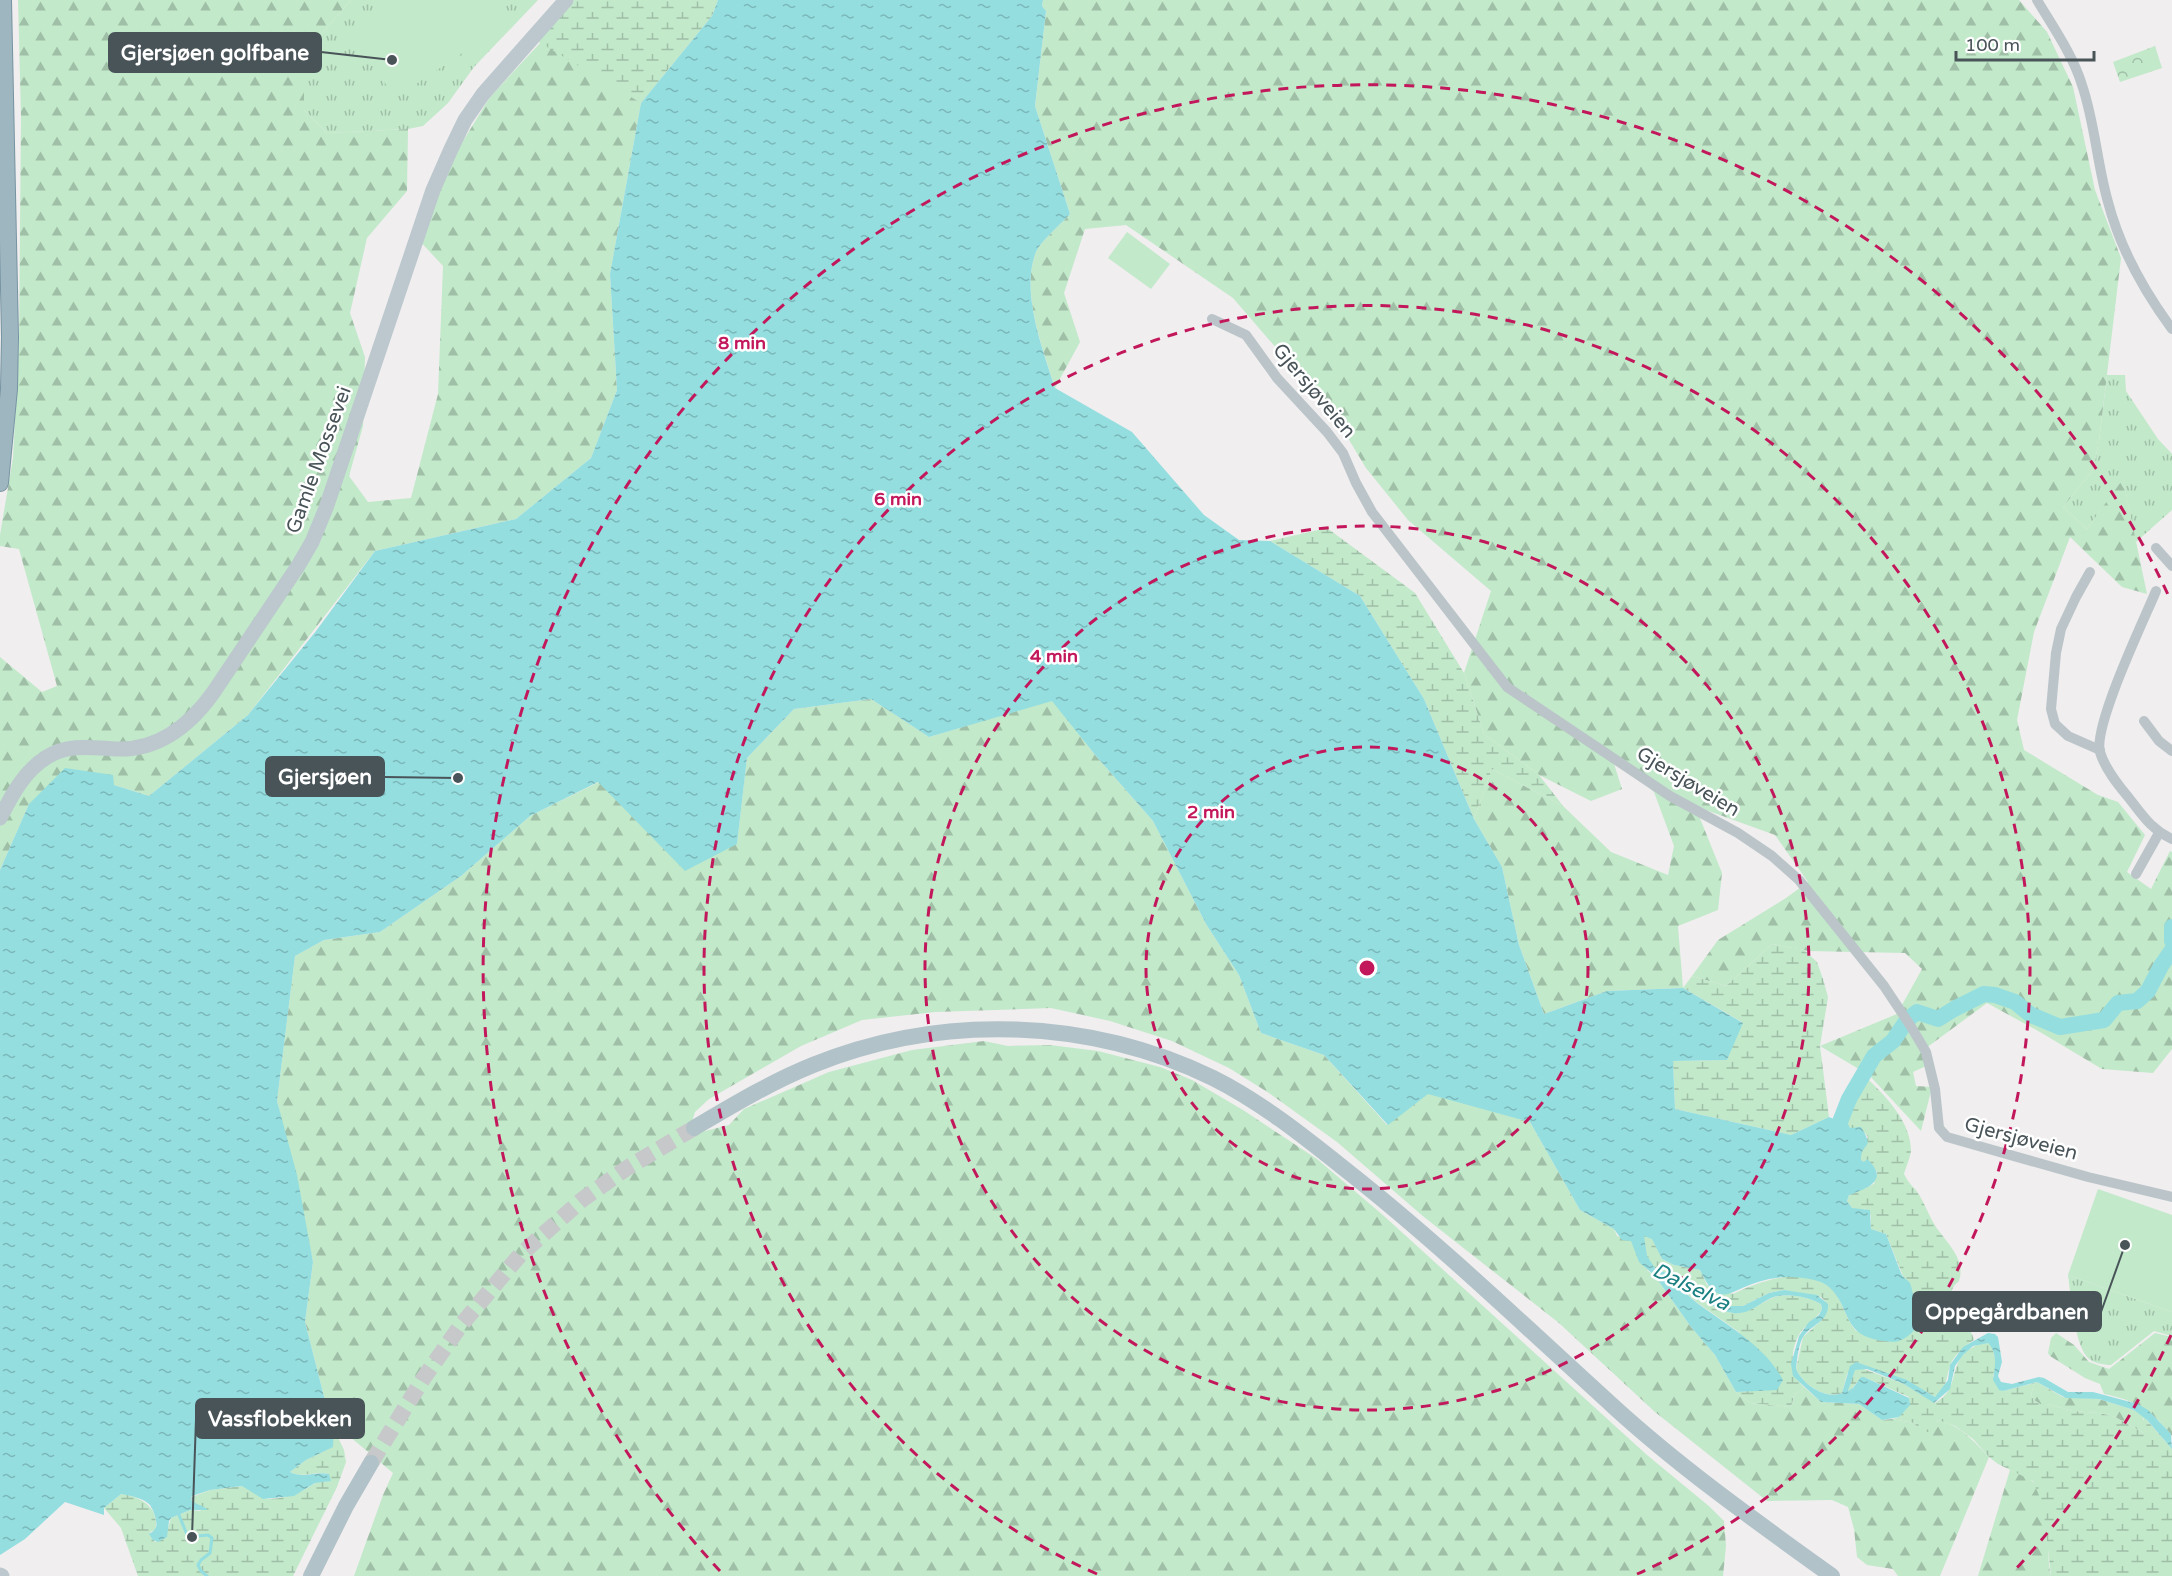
<svg xmlns="http://www.w3.org/2000/svg" width="2172" height="1576" font-family="'Varela Round',sans-serif">
<defs>
<pattern id="grass-tufts" width="24" height="20" patternUnits="userSpaceOnUse" patternTransform="scale(1.5)"><rect width="24" height="20" fill="#c2e9ca"/><path d="M3 7l-1-3M5 7V3M7 7l1-3M15 17l-1-3M17 17v-4M19 17l1-3" fill="none" stroke="#a0bfa7"/></pattern>
<pattern id="forest-firs" width="22" height="20" patternUnits="userSpaceOnUse" patternTransform="scale(1.5)"><rect width="22" height="20" fill="#c2e9ca"/><path d="M5 1l3.5 6h-7zM16 11l3.5 6h-7z" fill="#a0bfa7"/></pattern>
<pattern id="wetland-marsh" width="20" height="14" patternUnits="userSpaceOnUse" patternTransform="scale(1.5)"><rect width="20" height="14" fill="#c2e9ca"/><path d="M1 5h8M5 5V1M11 12h8M15 12V8" fill="none" stroke="#a0bfa7"/></pattern>
<pattern id="park-crowns" width="20" height="18" patternUnits="userSpaceOnUse" patternTransform="scale(1.5)"><rect width="20" height="18" fill="#c2e9ca"/><path d="M2 6a3 3 0 1 1 6 0M12 15a3 3 0 1 1 6 0" fill="none" stroke="#a0bfa7"/></pattern>
<pattern id="water-ripples" width="26" height="14" patternUnits="userSpaceOnUse" patternTransform="scale(1.5)"><rect width="26" height="14" fill="#94dee0"/><path d="M2 4q2-2 4 0t4 0M15 11q2-2 4 0t4 0" fill="none" stroke="#7bb7b9"/></pattern>
</defs>
<rect width="100%" height="100%" fill="#f0eeef"/>
<g fill="url(#grass-tufts)">
<polygon points="351,0 538,0 474,67 448,103 423,126 408,129 327,133 304,110 304,54"/>
<polygon points="2107,375 2125,375 2126,391 2158,439 2172,454 2172,510 2136,542 2123,480 2087,529 2063,507 2093,470 2099,441"/>
<path d="M2068,1275L2172,1312V1336L2154,1331L2111,1365C2104,1365 2093,1363 2088,1358C2074,1344 2071,1295 2068,1275Z"/>
</g>
<g fill="url(#forest-firs)">
<polygon points="18,0 351,0 304,54 304,110 327,133 408,129 407,191 367,238 350,313 365,357 363,426 349,476 368,502 411,498 438,394 443,266 417,238 433,190 490,97 542,41 619,67 641,103 610,274 617,390 591,458 516,519 375,551 248,715 149,796 114,785 29,804 0,870 0,657 42,692 57,686 19,549 0,546 0,535 13,458 19,345 21,117"/>
<path d="M1043,0H2019L2047,32L2073,87L2095,190L2121,258L2099,441L2093,470L2063,507L2087,529L2123,479L2147,594L2122,587L2070,537L2034,632L2017,720L2024,750L2098,795L2118,802L2145,835L2127,872L2151,889L2170,851L2172,852V1049L2153,1073L2102,1069L2040,1032L1987,1003L1922,1051L1926,1066L1913,1072L1916,1086L1932,1087L1921,1131L1869,1075L1820,1046L1897,1014L1922,969L1905,953L1808,951L1772,944L1726,986L1692,976L1718,940L1786,898L1808,882L1775,835L1695,806L1722,873L1718,910L1678,926L1683,988L1607,991L1544,1014L1519,945L1502,867L1474,819L1492,769L1563,806L1611,852L1668,875L1674,846L1654,792L1610,751L1622,789L1591,801L1539,775L1484,734L1464,673L1491,591L1408,520L1366,468L1334,415L1233,298L1126,225L1085,229L1064,293L1080,342L1055,388C1043,349 1020,291 1036,252C1041,241 1061,224 1070,214L1035,106L1046,11L1042,6Z"/>
<path d="M871,699L929,737L1052,700L1096,756L1153,821L1206,924L1239,975L1261,1033L1324,1055L1387,1125L1428,1093L1530,1122L1580,1210L1614,1229L1617,1236L1631,1240L1648,1271L1655,1276L1691,1327L1715,1355L1736,1392L1751,1403L1791,1407L1794,1396L1804,1387L1821,1402L1859,1404L1882,1420L1892,1419L1914,1423L1918,1427L1935,1423L1938,1420C1963,1427 1972,1440 1989,1457L1940,1576H1898L1893,1569L1867,1565L1857,1557L1854,1529L1848,1507L1832,1500L1767,1501L1655,1412L1559,1323L1424,1217L1337,1142L1269,1093L1229,1068L1172,1041L1110,1021L1051,1008L935,1012L862,1020L801,1046L709,1099L695,1112L691,1125L697,1133L729,1125L744,1109L829,1072L912,1050L984,1041L1008,1046L1050,1045L1098,1051L1160,1067L1192,1080L1243,1110L1317,1159L1384,1216L1647,1455L1710,1507L1724,1521L1726,1546L1723,1576H354L383,1495L393,1473L330,1420L305,1322L313,1262L277,1101L295,956L324,940L380,932L461,876L530,816L599,782L737,843L747,758L794,709Z"/>
<path d="M2056,1333L2074,1345L2089,1362L2109,1369L2155,1333L2172,1337V1436C2150,1409 2138,1401 2104,1394L2100,1384L2085,1378L2050,1356L2048,1353L2051,1338Z"/>
<polygon points="2037,1382 2063,1397 2099,1399 2134,1410 2144,1417 2143,1419 2148,1431 2144,1433 2115,1417 2100,1413 2073,1411 2047,1404 2040,1404 2034,1400 2031,1395 2034,1383"/>
<path d="M2010,1470C2017,1473 2026,1475 2031,1480C2054,1500 2044,1549 2051,1576H1978Z"/>
</g>
<g fill="url(#wetland-marsh)">
<polygon points="566,0 718,0 712,16 641,103 532,38"/>
<polygon points="1327,528 1415,593 1464,673 1484,734 1539,775 1563,806 1492,769 1474,819 1424,699 1360,596 1270,541"/>
<polygon points="1772,944 1804,950 1817,962 1823,979 1828,997 1820,1046 1829,1117 1791,1135 1675,1109 1673,1061 1727,1060 1742,1022 1683,988 1692,976 1726,986"/>
<path d="M1866,1077C1885,1096 1911,1121 1911,1151C1910,1158 1906,1167 1904,1174C1907,1180 1910,1184 1915,1189C1924,1200 1928,1215 1936,1227C1947,1243 1966,1259 1959,1281C1937,1297 1971,1323 1974,1340C1966,1345 1957,1353 1952,1361C1945,1375 1950,1384 1935,1397L1906,1380L1889,1375L1858,1363L1847,1374L1842,1393C1826,1400 1803,1385 1796,1369L1803,1337L1822,1320L1825,1301L1821,1297L1784,1290L1769,1293L1743,1306H1725L1718,1303L1686,1282L1655,1268L1646,1256L1643,1235L1652,1238L1662,1259L1674,1265L1700,1270L1707,1285L1733,1294C1761,1280 1813,1262 1836,1294C1844,1306 1846,1319 1856,1331L1916,1322L1910,1284L1903,1276L1886,1234L1871,1229V1215L1865,1209C1856,1211 1852,1210 1847,1201L1849,1195L1874,1184L1877,1172L1869,1161L1864,1162L1861,1160L1860,1156L1868,1137C1861,1127 1859,1132 1850,1128L1845,1121L1842,1127H1838L1841,1117Z"/>
<path d="M1687,1291C1702,1298 1716,1311 1733,1313C1748,1314 1759,1304 1772,1298C1786,1292 1808,1297 1821,1304L1822,1309C1816,1320 1807,1323 1800,1333C1790,1349 1789,1374 1804,1387L1794,1396L1791,1407L1751,1403L1736,1392L1760,1390L1739,1332L1692,1299L1686,1293Z"/>
<path d="M1985,1342L1990,1344C1996,1354 1997,1366 1993,1376L2003,1391L2034,1383L2031,1395L2034,1400L2040,1404H2047L2073,1411L2100,1413L2115,1417L2144,1433L2147,1431L2143,1423L2144,1417L2172,1449V1576H2051L2043,1505L2033,1481L1998,1464L1989,1457L1973,1439L1955,1426L1938,1420L1935,1423L1934,1429L1932,1432H1922L1914,1423L1892,1419L1899,1417L1909,1397L1864,1377L1857,1382L1851,1390L1848,1391L1854,1370L1861,1368L1904,1384L1935,1403C1966,1386 1941,1356 1985,1342Z"/>
<path d="M334,1429L344,1450L346,1462L337,1487L293,1576H138L121,1528L104,1508L121,1494C140,1496 161,1508 155,1530L150,1532L151,1536L155,1542L165,1538L171,1518L190,1510L201,1511L191,1499L192,1497L210,1490L242,1486C250,1488 257,1498 267,1499C279,1499 293,1496 304,1490C312,1486 316,1480 326,1482L329,1474C316,1470 303,1479 290,1472L306,1460L332,1447Z"/>
</g>
<polygon fill="url(#park-crowns)" points="2155,46 2162,68 2120,82 2113,62"/>
<g fill="#c2e9ca">
<polygon points="393,0 495,0 509,22 395,98 349,29"/>
<polygon points="1127,232 1170,264 1151,289 1108,258"/>
<polygon points="2098,1189 2172,1215 2172,1312 2068,1275"/>
</g>
<path fill="url(#water-ripples)" d="M718,0H1043L1042,6L1046,11L1035,106L1070,214C1061,224 1041,241 1036,252C1020,291 1043,350 1055,388L1132,432L1204,515L1239,540L1270,541L1360,596L1424,699L1474,819L1502,867L1519,945L1544,1014L1607,991L1683,988L1743,1023L1727,1060L1673,1061L1675,1109L1791,1135L1829,1117L1839,1121L1838,1127H1842L1846,1120L1850,1128L1861,1127C1876,1151 1861,1141 1861,1160L1864,1162L1867,1159C1890,1180 1868,1188 1849,1195L1847,1201L1852,1208L1870,1210L1871,1229L1886,1234C1891,1247 1896,1260 1901,1273C1903,1278 1907,1279 1910,1283C1913,1290 1918,1321 1915,1328C1913,1333 1909,1335 1905,1338C1897,1343 1893,1342 1884,1341C1841,1336 1852,1308 1829,1287C1823,1281 1811,1279 1803,1278C1788,1276 1773,1277 1758,1282C1728,1291 1719,1310 1700,1270L1674,1265L1662,1259L1652,1239L1644,1236L1647,1256L1655,1268L1686,1282L1725,1306H1743L1769,1293L1784,1290L1817,1295L1828,1304C1829,1323 1809,1325 1802,1339C1798,1348 1797,1360 1796,1369C1803,1385 1826,1400 1842,1393L1850,1366L1856,1362L1907,1380L1935,1397L1948,1380L1950,1365L1963,1347L1988,1333L1995,1334L1998,1337L2002,1362L1998,1376L2001,1382L2012,1384L2039,1377L2044,1378L2068,1392H2093L2138,1404L2148,1410L2171,1434L2172,1449L2147,1420L2134,1410L2099,1399L2066,1398L2037,1382L2003,1391L1999,1390L1993,1380C1995,1367 1998,1353 1988,1343L1973,1346L1963,1355L1955,1366L1950,1389L1934,1403L1904,1384L1867,1369L1855,1370L1848,1391L1853,1388L1861,1377H1864L1909,1398L1910,1405L1899,1417L1882,1420L1859,1404L1821,1402L1793,1376L1791,1364L1799,1336L1809,1322L1819,1315L1822,1309L1821,1304C1808,1297 1786,1292 1771,1298C1758,1304 1749,1315 1733,1313C1716,1311 1703,1298 1687,1291L1686,1293L1692,1299C1724,1324 1764,1344 1783,1380L1777,1390L1736,1392L1715,1355L1691,1327L1655,1276L1639,1262L1631,1241L1622,1240L1614,1229L1580,1210L1530,1122L1428,1094L1388,1125L1324,1055L1261,1033L1239,975L1206,924L1153,821L1096,756L1052,701L929,737L871,699L794,709L747,758L737,844L685,871L598,782L530,816L461,876L380,932L324,940L295,956L277,1101L297,1175L313,1262L305,1322L330,1420L334,1429L333,1447L306,1460L290,1472C303,1479 316,1471 329,1474L331,1481L315,1483L294,1496L263,1499L242,1486L210,1490L192,1496L191,1499L193,1502L206,1508L207,1510H190L171,1518L169,1521L167,1537L158,1542L153,1540L149,1534C152,1532 155,1530 156,1527C158,1522 153,1508 149,1504C143,1498 128,1495 121,1494L104,1508V1515L65,1502L25,1539L0,1555V870L29,804L65,768L113,775L114,785L149,796L248,715L316,631L375,551L516,519L591,458L617,390L610,274L641,103L712,16Z"/>
<g fill="none" stroke-linecap="round" stroke-linejoin="round">
<polyline stroke="#94dee0" stroke-width="3" points="179,1515 188,1537 208,1535 212,1538 210,1553 201,1560 198,1565 201,1571 207,1576"/>
<g stroke="#94dee0" stroke-width="16">
<polyline points="2172,927 2172,941"/>
<polyline points="1838,1127 1849,1099 1874,1056 1893,1041 1907,1020 1917,1012 1938,1019 1954,1009 1984,994 1995,995 2015,1002 2031,1015 2060,1027 2104,1020 2118,1003 2137,1001 2148,991 2161,966 2172,950"/>
</g>
<polyline stroke="#c6c8ca" stroke-width="16" stroke-dasharray="16 8" stroke-linecap="butt" points="371,1463 423,1379 461,1325 520,1255 583,1199 627,1168 694,1128"/>
<defs>
<polyline id="trunk" points="0,483 9,389 10,337 3,0"/>
</defs>
<use href="#trunk" stroke="#7794a2" stroke-width="18"/>
<g stroke="#bbc5c9" stroke-width="10">
<path d="M2037,0C2053,27 2073,55 2082,85C2095,123 2097,164 2108,202C2120,248 2144,291 2172,329"/>
<polyline points="1212,319 1246,335 1277,378 1327,432 1343,453 1356,483 1372,512 1507,687 1670,796 1738,833 1772,856 1799,880 1884,986 1910,1025 1926,1052 1935,1089 1939,1128 1947,1137 2088,1177 2172,1197"/>
<polyline points="2156,548 2172,566"/>
<polyline points="2090,572 2076,597 2061,629 2056,653 2051,709 2055,724 2068,736 2100,750"/>
<path d="M2156,591C2144,620 2093,726 2100,752C2105,769 2118,785 2129,798C2143,816 2151,829 2172,839"/>
<polyline points="2144,721 2159,741 2172,751"/>
<polyline points="2136,874 2159,833"/>
</g>
<g stroke="#bcc8ce" stroke-width="15">
<path d="M0,818C12,795 24,771 47,757C69,743 94,748 118,749C160,750 190,725 213,693L298,566L312,542L326,508L433,190L451,149L465,120L483,94L566,0"/>
<polyline points="0,1575 2,1576"/>
</g>
<g stroke="#b1c2c9" stroke-width="16">
<path d="M694,1128C733,1105 771,1082 813,1065C941,1013 1089,1018 1213,1078C1263,1103 1307,1139 1351,1174C1443,1247 1527,1328 1614,1407C1682,1469 1757,1522 1832,1576"/>
<polyline points="311,1576 346,1506 371,1463"/>
</g>
<use href="#trunk" stroke="#9eb6c0" stroke-width="16"/>
</g>
<g fill="none" stroke="#c2185b" stroke-width="3" stroke-dasharray="10 8">
<circle cx="1367" cy="968" r="221"/>
<circle cx="1367" cy="968" r="442"/>
<path d="M1097 1574A663 663 0 1 1 1637 1574"/>
<path d="M2171 1335A884 884 0 0 1 2014 1571M720 1571A884 884 0 1 1 2171 601"/>
</g>
<g text-anchor="middle" dominant-baseline="central" stroke-width="5" stroke-linejoin="round" paint-order="stroke">
<g font-size="20" fill="#495459" stroke="#fff">
<text transform="translate(1314 391) rotate(50)">Gjersjøveien</text>
<text transform="translate(319 460) rotate(-70)">Gamle Mossevei</text>
<text transform="translate(1688 782) rotate(31)">Gjersjøveien</text>
<text transform="translate(2021 1139) rotate(15)">Gjersjøveien</text>
</g>
<g font-size="21" font-style="italic" fill="#1c8082" stroke="#fff">
<text transform="translate(1691 1287) rotate(26)">Dalselva</text>
</g>
</g>
<circle cx="1367" cy="968" r="9" fill="#c2185b" stroke="#fff" stroke-width="3"/>
<g font-size="18" text-anchor="middle" font-weight="bold" fill="#c2185b" stroke="#fff" stroke-width="5" stroke-linejoin="round" paint-order="stroke">
<text x="742" y="349">8 min</text>
<text x="898" y="505">6 min</text>
<text x="1054" y="662">4 min</text>
<text x="1211" y="818">2 min</text>
</g>
<path fill="none" stroke="#495459" stroke-width="2" d="M392 60L321 52M458 778L384 777M2125 1245L2101 1312M192 1537L196 1419"/>
<g fill="#495459" stroke="#fff" stroke-width="2">
<circle cx="392" cy="60" r="6"/>
<circle cx="458" cy="778" r="6"/>
<circle cx="2125" cy="1245" r="6"/>
<circle cx="192" cy="1537" r="6"/>
</g>
<g fill="#495459" stroke="#495459" stroke-width="2">
<rect x="109" y="33" width="212" height="39" rx="6"/>
<rect x="266" y="757" width="118" height="39" rx="6"/>
<rect x="1913" y="1292" width="188" height="39" rx="6"/>
<rect x="196" y="1399" width="168" height="39" rx="6"/>
</g>
<g font-size="21" text-anchor="middle" font-weight="bold" fill="#fff">
<text x="215" y="60">Gjersjøen golfbane</text>
<text x="325" y="784">Gjersjøen</text>
<text x="2007" y="1319">Oppegårdbanen</text>
<text x="280" y="1426">Vassflobekken</text>
</g>
<path d="M1956 51v9h138v-9" fill="none" stroke="#495459" stroke-width="3"/>
<text x="1965" y="51" font-size="18" fill="#495459" stroke="#ffffff" stroke-width="4.5" paint-order="stroke">100 m</text>
</svg>
